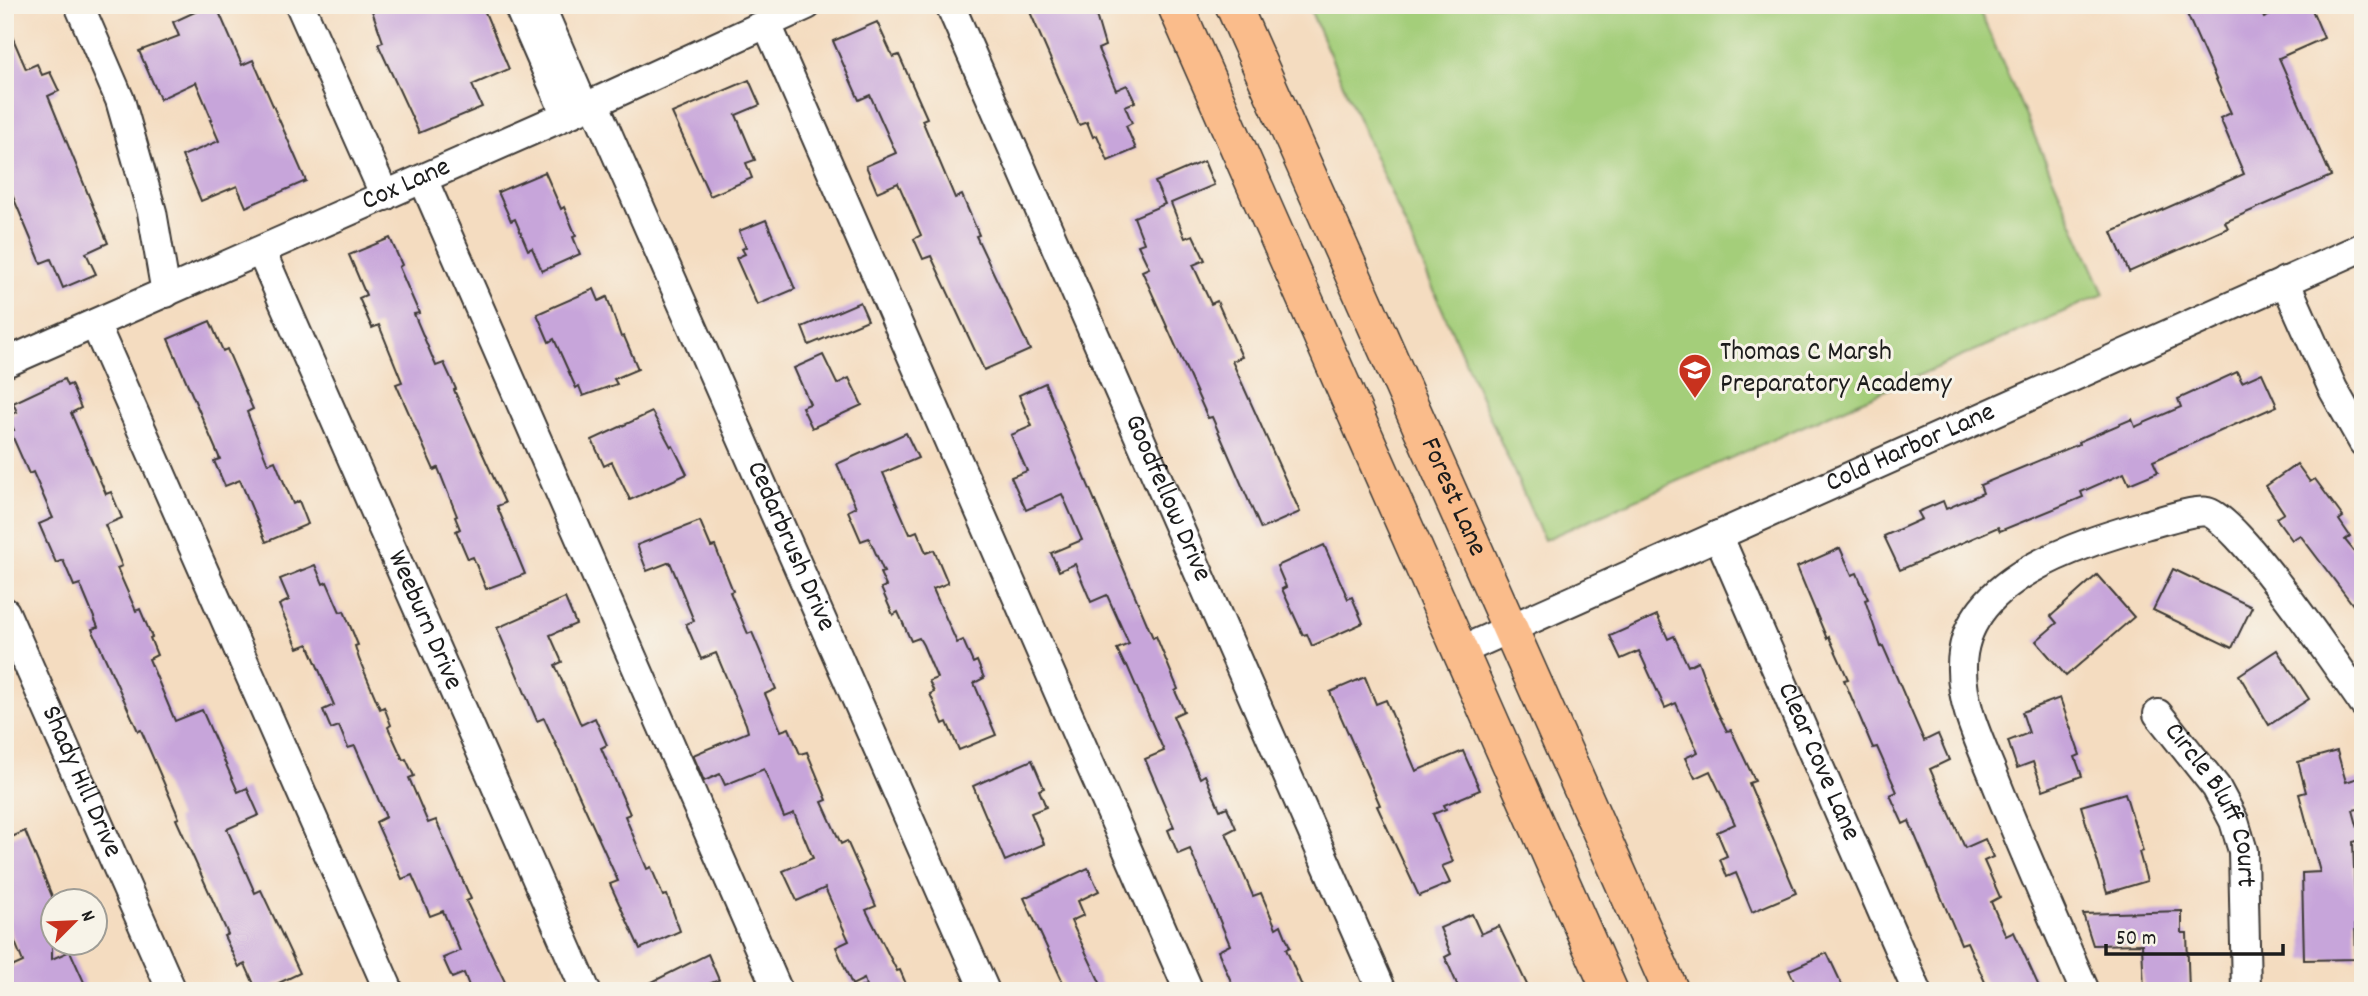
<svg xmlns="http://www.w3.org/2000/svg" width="2368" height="996" font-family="Dekko,sans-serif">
<rect width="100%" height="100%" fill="#f7f3e8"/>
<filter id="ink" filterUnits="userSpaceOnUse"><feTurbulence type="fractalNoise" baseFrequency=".0143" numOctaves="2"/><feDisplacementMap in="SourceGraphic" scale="14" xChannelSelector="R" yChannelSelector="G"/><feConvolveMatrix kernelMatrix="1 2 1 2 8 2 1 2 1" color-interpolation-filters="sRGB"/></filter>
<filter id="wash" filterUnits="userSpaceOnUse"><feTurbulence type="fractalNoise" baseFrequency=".00686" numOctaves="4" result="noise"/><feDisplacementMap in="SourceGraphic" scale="28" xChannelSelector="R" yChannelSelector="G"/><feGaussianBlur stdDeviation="1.57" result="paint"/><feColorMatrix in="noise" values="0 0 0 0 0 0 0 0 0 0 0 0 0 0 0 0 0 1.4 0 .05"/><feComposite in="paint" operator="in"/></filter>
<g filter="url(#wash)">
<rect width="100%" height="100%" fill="#f4dcc0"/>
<polygon fill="#a4ce7a" stroke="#60754b" stroke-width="2" points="1308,5 1977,5 2104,294 1544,540"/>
<g id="blocks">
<g fill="#c7a5da">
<polygon points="210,5 216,5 242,65 253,60 306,181 246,207 237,186 201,201 182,156 219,141 210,120 212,120 196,82 160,99 139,51 179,36 173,22"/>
<polygon points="370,5 482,5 509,69 472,85 482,107 419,133 378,44 383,42"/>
<polygon points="1027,5 1093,5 1105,46 1098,49 1116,90 1127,85 1135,102 1125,106 1132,123 1126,126 1136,149 1108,161 1097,135 1093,137 1087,122 1079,125"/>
<polygon points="2183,5 2258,5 2264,18 2292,5 2310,5 2324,38 2279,58 2331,176 2225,222 2228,228 2129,272 2112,232 2244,174 2220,118 2231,113"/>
<polygon points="5,20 26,69 37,64 42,75 50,72 59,91 48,96 108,243 86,253 96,274 63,288 51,259 41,263 5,178"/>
<polygon points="877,22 893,57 899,55 927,118 922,120 955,198 962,195 979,235 976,236 1030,350 984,370 931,256 923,259 914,239 921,235 898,183 877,192 866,166 896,153 870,95 859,100 833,41"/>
<polygon points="749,80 760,105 736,115 755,160 746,163 752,178 710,196 672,113"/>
<polygon points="1204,161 1214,185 1171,203 1185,238 1193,235 1205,260 1193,265 1211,304 1217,301 1242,357 1232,361 1300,512 1261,529 1212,417 1208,418 1142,271 1149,268 1138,245 1144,243 1134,217 1165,204 1155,182"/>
<polygon points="545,172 561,209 564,207 576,236 573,237 580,254 542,271 532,248 528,250 515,219 511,221 498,192"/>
<polygon points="766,220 795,289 757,305 736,258 745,254 742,249 746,247 739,231"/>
<polygon points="390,238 402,265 399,267 419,313 414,314 436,366 444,363 456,389 454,390 505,503 497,506 525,574 486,589 473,557 468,559 456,531 460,529 455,517 457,516 438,468 434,470 396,384 402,382 379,325 372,328 359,298 366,295 349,255"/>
<polygon points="594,289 599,301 607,297 621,337 624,336 638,369 614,379 617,384 583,396 579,386 576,388 554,339 549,342 537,314"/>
<polygon points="860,302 868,320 809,345 802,327"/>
<polygon points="210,321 223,351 227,349 253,409 247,412 268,464 275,461 293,504 299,501 308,524 266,542 240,480 225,486 214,461 220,459 168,339"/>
<polygon points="823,355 837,384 849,378 862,405 812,428 802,407 810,404 794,368"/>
<polygon points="2237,372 2242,382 2262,373 2277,406 2153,461 2158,472 2129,484 2124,473 2081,492 2083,497 2000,531 1998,527 1900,570 1884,536 1922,519 1918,512 1943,501 1946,509 1983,493 1980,485 2079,444 2078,442 2132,419 2135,427 2181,407 2178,399"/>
<polygon points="64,379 67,386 71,384 81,408 71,413 106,494 111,492 122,518 105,525 122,566 117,568 136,611 140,609 152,637 150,638 157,655 149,659 175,721 202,710 238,792 247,788 259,815 227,829 255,893 261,890 300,973 262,991 257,991 245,964 239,967 224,936 228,934 176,819 179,818 141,730 138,731 92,629 98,627 80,584 74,586 63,560 56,563 39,524 53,518 52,516 33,472 29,474 10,431 14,430 8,416 17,412 13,403"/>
<polygon points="1045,383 1153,638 1156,636 1178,689 1175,691 1184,711 1173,716 1200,778 1205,775 1220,810 1227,807 1236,828 1226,833 1253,896 1261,893 1276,928 1281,925 1290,947 1286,949 1304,991 1235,991 1218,951 1230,945 1190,849 1178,854 1168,830 1174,827 1145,759 1164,751 1127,665 1125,666 1117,649 1129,644 1107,595 1091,602 1075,564 1059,571 1051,553 1082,540 1062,494 1026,510 1011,477 1027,471 1011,435 1032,426 1019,395"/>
<polygon points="652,412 671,447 673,446 687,474 630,500 612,462 604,466 592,440"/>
<polygon points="906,433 918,458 883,473 910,534 917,531 926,553 934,550 948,583 933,589 957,643 963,640 973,663 977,661 984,678 974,683 996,735 959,750 947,722 943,724 930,694 934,692 929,681 937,678 923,645 919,638 911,641 898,612 893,615 881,588 886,586 880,573 884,572 869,538 861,541 848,511 856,507 837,464"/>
<polygon points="2297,464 2310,482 2315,479 2343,517 2339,520 2350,536 2345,540 2363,562 2363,618 2300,535 2292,540 2276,518 2284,513 2266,486"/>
<polygon points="700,521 711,547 715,546 733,591 730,592 748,634 752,632 776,689 765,694 781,731 789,728 800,754 807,752 827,800 822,802 841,844 847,841 876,906 866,910 897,971 900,970 909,991 853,991 866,985 864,979 852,985 836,947 849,941 825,888 797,901 783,871 813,858 794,813 784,817 764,769 725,785 720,774 704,781 693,755 748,732 746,724 716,653 701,659 686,624 694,621 670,562 647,571 637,545"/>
<polygon points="1324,545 1348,599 1352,597 1363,623 1312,646 1307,634 1303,635 1282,589 1286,587 1277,566"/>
<polygon points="1840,548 1852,575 1857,573 1868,599 1865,600 1881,647 1883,646 1887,655 1924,741 1938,734 1949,760 1930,769 1965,848 1985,839 1993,857 1984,861 2000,897 1991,902 2006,936 2014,932 2041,991 1989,991 1967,942 1961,944 1909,821 1903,824 1890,795 1897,792 1877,747 1873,748 1844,680 1848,679 1829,637 1827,639 1797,567"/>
<polygon points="315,565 323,584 327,582 340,612 344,611 358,645 355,646 359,659 380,709 384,707 391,725 388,727 403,760 406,759 414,776 409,778 428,823 436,820 471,899 466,901 506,984 508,991 471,991 464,973 452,978 443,958 460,951 443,911 430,916 412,875 402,879 376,822 386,817 355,746 348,748 339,726 331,729 323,710 334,705 308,644 298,648 279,605 289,600 280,579"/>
<polygon points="2173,569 2252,607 2232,648 2153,610"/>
<polygon points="2097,575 2134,617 2066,676 2036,641 2057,623 2051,616"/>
<polygon points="565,598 576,624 550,635 562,662 555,665 581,725 595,718 607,745 601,748 630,814 625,816 647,869 651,867 663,896 667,895 680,931 640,949 610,884 618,881 544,718 537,721 497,628"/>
<polygon points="1657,615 1668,639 1674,636 1688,666 1698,661 1714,705 1727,731 1731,730 1755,781 1749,783 1796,893 1752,912 1736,873 1727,877 1720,859 1727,856 1717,832 1735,824 1710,771 1695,778 1685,758 1698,752 1676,703 1665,708 1639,651 1621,659 1610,636"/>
<polygon points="2277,650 2309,699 2269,725 2239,675"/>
<polygon points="1365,677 1376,704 1386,700 1416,771 1463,751 1480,790 1444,805 1446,809 1433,814 1453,862 1442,866 1450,883 1419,896 1377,806 1380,805 1330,692"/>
<polygon points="2060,698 2080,755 2075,757 2082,776 2043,790 2033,762 2017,768 2008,741 2029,733 2022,712"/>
<polygon points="2337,751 2346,782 2358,778 2363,796 2363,808 2353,810 2361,840 2353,842 2355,896 2363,896 2363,920 2355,920 2356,959 2304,960 2302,873 2320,872 2299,794 2306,792 2298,762"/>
<polygon points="1032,760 1044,788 1039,790 1046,807 1031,813 1044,844 1005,861 973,786"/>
<polygon points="2125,793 2143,851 2139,852 2147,881 2107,893 2081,806"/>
<polygon points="25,831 52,896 52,959 70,951 88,991 10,991 5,981 5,970 23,962 5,917 5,840"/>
<polygon points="1088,868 1099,891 1078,901 1084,915 1071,921 1104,991 1067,991 1024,898"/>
<polygon points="2182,911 2182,933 2187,933 2189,991 2144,991 2142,944 2093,945 2083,914"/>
<polygon points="1472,914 1481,934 1499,926 1530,991 1460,991 1445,957 1451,954 1440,928"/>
<polygon points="1827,953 1845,991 1799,991 1789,970"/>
<polygon points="708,954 719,980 706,985 709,991 634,991"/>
</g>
</g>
</g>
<g filter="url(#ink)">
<use href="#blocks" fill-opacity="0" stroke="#3c3935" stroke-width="2"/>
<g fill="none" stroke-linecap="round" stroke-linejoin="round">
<defs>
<g id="minor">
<polyline points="79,5 120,100 152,212 166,293"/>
<polyline points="300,5 385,196"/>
<polyline points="518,5 566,115"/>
<polyline points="540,5 584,107"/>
<path id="s1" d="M950,5L1382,991"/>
<polyline points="767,24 1189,991"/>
<path id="s2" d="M594,103L985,991"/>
<polyline points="423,179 778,991"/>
<path id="s3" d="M261,251L586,991"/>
<polyline points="2285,281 2333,389 2363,442"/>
<polyline points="95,324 389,991"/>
<path id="s4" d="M5,363L594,103L807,5"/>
<path id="s5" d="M1718,535L1917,991"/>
<path id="s6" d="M5,612L172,991"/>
<path id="s7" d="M1460,651L2363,247"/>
<path id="s8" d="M2158,714L2216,787L2234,821L2243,851L2246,991"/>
<path d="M2085,991C2053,918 2021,846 1992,772C1978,738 1961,703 1962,666C1963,579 2077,545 2145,525C2158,522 2195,509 2207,512C2237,518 2340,670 2363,703"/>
</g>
<g id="major">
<polyline points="1175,5 1610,991"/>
<path id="s9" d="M1233,5L1671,991"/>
</g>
</defs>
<use href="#minor" stroke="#3c3935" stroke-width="32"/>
<use href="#major" stroke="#3c3935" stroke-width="38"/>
<use href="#minor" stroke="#fff" stroke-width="28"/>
<use href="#major" stroke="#fabc8b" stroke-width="35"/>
</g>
</g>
<defs>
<symbol id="school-pin" viewBox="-11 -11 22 30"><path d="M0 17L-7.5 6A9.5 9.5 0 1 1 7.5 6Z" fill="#c8321e" stroke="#f7f3e8"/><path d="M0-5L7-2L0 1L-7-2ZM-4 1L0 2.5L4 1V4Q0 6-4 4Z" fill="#fff"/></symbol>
</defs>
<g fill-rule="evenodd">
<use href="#school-pin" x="1676" y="351" width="38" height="52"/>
</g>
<g text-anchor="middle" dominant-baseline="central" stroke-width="6" stroke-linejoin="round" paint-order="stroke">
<g font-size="28" fill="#1c1c1c" stroke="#f7f3e8">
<text stroke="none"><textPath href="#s4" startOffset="439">Cox Lane</textPath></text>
<text stroke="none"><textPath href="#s7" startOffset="494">Cold Harbor Lane</textPath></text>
<text stroke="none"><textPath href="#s1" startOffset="539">Goodfellow Drive</textPath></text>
<text stroke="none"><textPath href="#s9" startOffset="539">Forest Lane</textPath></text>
<text stroke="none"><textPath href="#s2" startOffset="485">Cedarbrush Drive</textPath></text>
<text stroke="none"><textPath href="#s3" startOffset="404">Weeburn Drive</textPath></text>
<text stroke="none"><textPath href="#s5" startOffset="248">Clear Cove Lane</textPath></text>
<text stroke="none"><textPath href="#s6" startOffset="186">Shady Hill Drive</textPath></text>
<text stroke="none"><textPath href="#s8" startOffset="108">Circle Bluff Court</textPath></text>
</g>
<g font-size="28" fill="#1c1c1c" stroke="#f7f3e8" text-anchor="start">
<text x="1720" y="354">Thomas C Marsh<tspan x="1720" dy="32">Preparatory Academy</tspan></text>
</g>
</g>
<rect width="2368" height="996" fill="none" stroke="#f7f3e8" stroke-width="28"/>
<g transform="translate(74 922) rotate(66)"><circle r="33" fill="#f7f3e8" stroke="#9f9d96" stroke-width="2"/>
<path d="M0-5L12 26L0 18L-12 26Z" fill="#c8321e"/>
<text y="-10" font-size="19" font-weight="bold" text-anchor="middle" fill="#1c1c1c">N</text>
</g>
<path d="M2106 944v10h177v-10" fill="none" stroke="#1c1c1c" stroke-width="3.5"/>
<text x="2116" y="944" font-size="21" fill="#1c1c1c" stroke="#f7f3e8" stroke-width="5" paint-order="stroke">50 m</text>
</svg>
